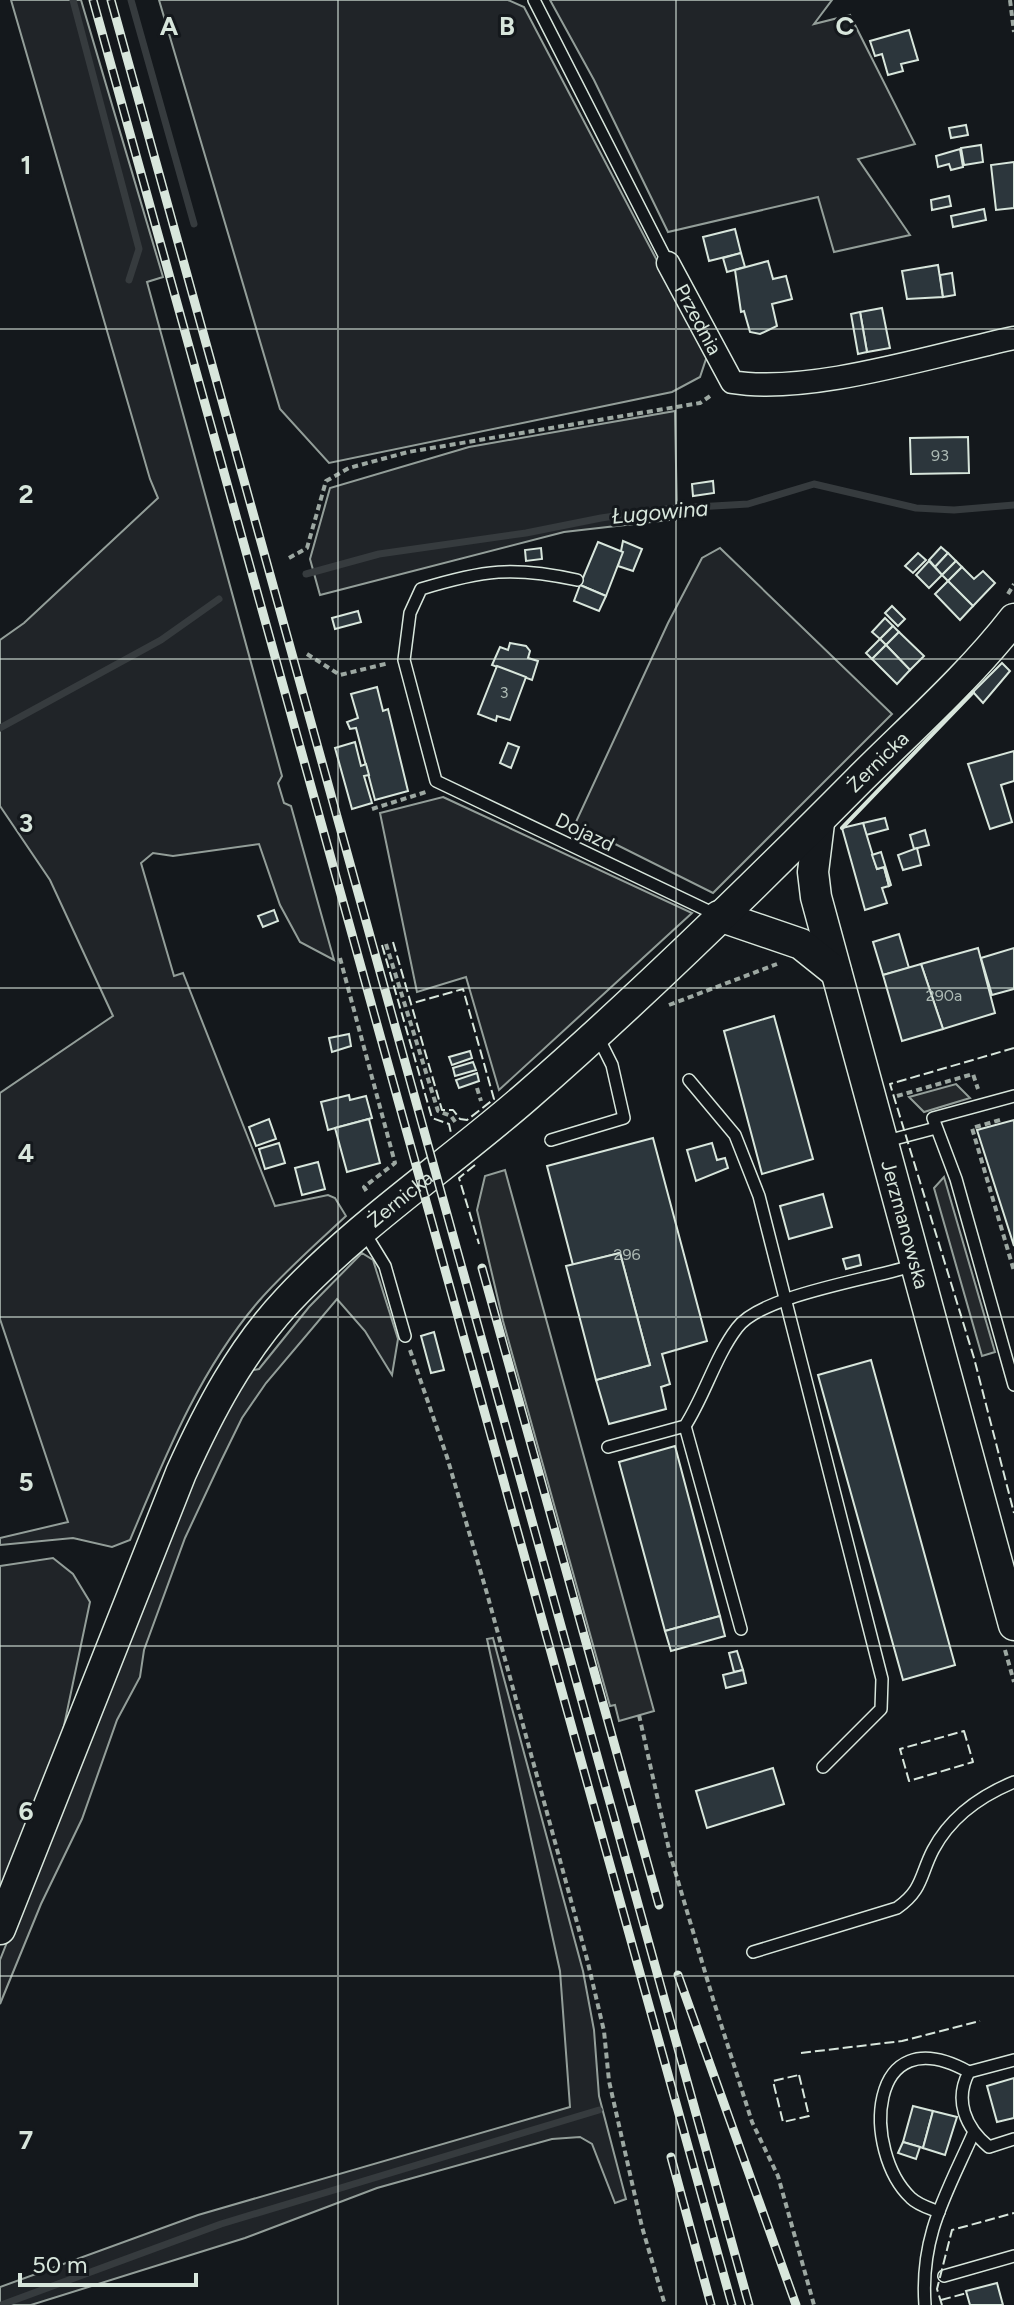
<svg xmlns="http://www.w3.org/2000/svg" width="1014" height="2305" font-family="Figtree,sans-serif">
<rect width="100%" height="100%" fill="#14181c"/>
<g fill="#202428" stroke="#939e99" stroke-width="2">
<path d="M11,0H81L163,277L147,282L282,776L278,783L284,803L291,806L334,960L300,942L280,905L259,844L173,856L153,853L141,863L174,976L183,973L275,1206L328,1195L335,1198L346,1216C316,1244 285,1271 258,1302C199,1371 165,1457 130,1540L112,1547L73,1538L0,1545V1538L68,1522L0,1319V1093L113,1016L50,880L0,806V640L24,623L158,498L150,479Z"/>
<polygon points="159,0 508,0 524,7 707,356 700,377 672,392 329,463 280,409"/>
<polygon points="550,0 832,0 814,24 850,15 915,144 858,159 910,235 834,252 818,197 668,232 594,80"/>
<polygon points="675,411 677,519 564,532 320,595 310,559 330,488 469,447"/>
<polygon points="720,548 892,714 713,893 575,824 668,623 702,558"/>
<polygon points="443,797 692,913 499,1090 466,977 417,992 380,813"/>
<polygon points="362,1253 373,1260 398,1339 392,1375 365,1331 337,1299 266,1383 242,1418 221,1461 185,1538 144,1650 140,1677 117,1720 82,1819 41,1904 0,2004 0,1960 196,1465 249,1371 259,1369 309,1307"/>
<polygon points="53,1558 73,1574 90,1602 61,1740 0,1892 0,1566"/>
<polygon points="493,1638 583,1971 594,2030 599,2096 626,2199 615,2203 592,2144 580,2137 552,2139 377,2188 245,2238 31,2305 0,2305 0,2287 198,2215 570,2107 560,1971 487,1639"/>
</g>
<g fill="#24282b" stroke="#939e99" stroke-width="2">
<polygon points="956,1084 970,1098 924,1112 909,1097"/>
<polygon points="505,1170 654,1711 619,1721 615,1705 610,1706 503,1321 477,1210 485,1176"/>
<polygon points="944,1177 995,1352 982,1356 934,1188"/>
</g>
<g fill="none" stroke-linecap="round" stroke-linejoin="round">
<g stroke="#363b3e" stroke-width="7">
<polyline points="73,0 139,249 129,280"/>
<polyline points="131,0 194,224"/>
<polyline points="306,574 379,554 526,533 601,518 662,509 748,504 814,484 916,508 954,510 1014,505"/>
<polyline points="0,728 161,640 219,599"/>
<polyline points="1,2305 221,2224 599,2110"/>
</g>
</g>
<g fill="#2c363c" stroke="#d8e6dc" stroke-width="2">
<polygon points="909,30 918,60 901,64 903,71 888,75 882,54 875,56 870,41"/>
<polygon points="966,125 968,135 951,138 949,128"/>
<polygon points="981,145 983,162 964,165 961,148"/>
<polygon points="960,149 963,167 951,170 949,164 938,167 936,156"/>
<polygon points="1014,162 1014,208 996,210 991,165"/>
<polygon points="949,196 951,206 932,210 931,200"/>
<polygon points="984,209 986,220 953,227 951,216"/>
<polygon points="735,229 741,253 709,261 703,237"/>
<polygon points="741,253 745,267 727,272 723,258"/>
<polygon points="768,261 773,279 786,276 792,299 772,304 777,326 760,334 750,332 744,311 741,312 735,270"/>
<polygon points="938,265 943,297 907,299 902,271"/>
<polygon points="952,273 955,295 943,297 940,275"/>
<polygon points="882,308 890,348 867,352 860,312"/>
<polygon points="860,312 867,352 858,354 851,314"/>
<polygon points="968,437 969,473 911,474 910,438"/>
<polygon points="713,481 714,493 693,496 692,484"/>
<polygon points="623,541 642,549 633,571 618,566"/>
<polygon points="598,542 623,552 606,596 580,585"/>
<polygon points="941,547 948,553 935,567 929,560"/>
<polygon points="541,548 542,559 526,561 525,550"/>
<polygon points="918,553 926,560 913,573 905,566"/>
<polygon points="948,553 956,561 942,575 935,567"/>
<polygon points="929,561 942,575 929,588 916,575"/>
<polygon points="956,561 962,567 948,581 942,575"/>
<polygon points="962,567 974,579 983,571 995,583 973,606 948,581"/>
<polygon points="948,581 973,606 960,620 935,594"/>
<polygon points="580,585 606,596 599,611 574,601"/>
<polygon points="892,606 905,619 898,626 885,613"/>
<polygon points="358,611 361,622 335,629 332,618"/>
<polygon points="885,618 893,626 880,639 872,632"/>
<polygon points="893,626 899,632 886,645 880,639"/>
<polygon points="899,632 924,656 910,670 886,645"/>
<polygon points="880,639 886,645 872,659 866,653"/>
<polygon points="510,643 526,646 530,651 528,658 538,661 532,680 492,665 500,647 508,650"/>
<polygon points="886,645 910,670 897,684 872,659"/>
<polygon points="1002,663 1010,671 983,703 973,692"/>
<polygon points="497,666 526,677 510,720 497,716 496,721 478,714"/>
<polygon points="377,687 383,711 388,709 408,791 375,800 356,728 350,729 347,722 358,718 351,694"/>
<polygon points="355,742 361,766 366,764 369,775 364,776 372,803 352,809 335,748"/>
<polygon points="508,743 519,747 511,768 500,763"/>
<polygon points="1014,751 1014,781 1001,785 1012,822 990,829 968,764"/>
<polygon points="885,818 888,829 866,835 863,823"/>
<polygon points="863,823 877,869 884,867 889,886 882,888 887,903 865,910 842,828"/>
<polygon points="925,830 929,845 914,849 910,835"/>
<polygon points="917,848 921,865 903,870 898,855"/>
<polygon points="881,852 891,885 889,886 884,867 877,869 872,855"/>
<polygon points="274,910 278,921 263,927 258,916"/>
<polygon points="899,934 909,968 883,975 873,942"/>
<polygon points="978,948 995,1013 943,1029 921,964"/>
<polygon points="1014,948 1014,989 992,995 981,958"/>
<polygon points="921,964 943,1029 902,1041 883,975"/>
<polygon points="774,1016 813,1159 762,1174 724,1031"/>
<polygon points="349,1034 351,1046 332,1052 329,1038"/>
<polygon points="470,1051 472,1058 452,1065 449,1057"/>
<polygon points="473,1062 476,1070 455,1076 453,1068"/>
<polygon points="477,1073 479,1081 459,1088 456,1080"/>
<polygon points="349,1095 350,1100 366,1096 372,1118 328,1130 321,1102"/>
<polygon points="269,1119 276,1139 256,1146 249,1127"/>
<polygon points="369,1119 380,1163 347,1172 335,1128"/>
<polygon points="1014,1120 1014,1246 977,1130"/>
<polygon points="653,1138 707,1341 662,1354 670,1384 661,1387 666,1409 609,1424 596,1380 650,1365 620,1253 573,1265 547,1166"/>
<polygon points="279,1143 285,1163 265,1169 259,1149"/>
<polygon points="712,1143 717,1160 725,1158 728,1168 696,1181 687,1150"/>
<polygon points="318,1162 325,1189 302,1195 295,1168"/>
<polygon points="823,1194 832,1227 789,1239 780,1206"/>
<polygon points="620,1253 650,1365 596,1380 566,1266"/>
<polygon points="859,1255 861,1265 846,1269 843,1259"/>
<polygon points="434,1332 444,1370 431,1373 421,1336"/>
<polygon points="871,1360 955,1665 903,1680 818,1375"/>
<polygon points="675,1446 720,1616 665,1631 619,1462"/>
<polygon points="720,1616 725,1636 671,1651 665,1631"/>
<polygon points="737,1651 743,1670 734,1672 729,1653"/>
<polygon points="743,1670 746,1683 726,1688 723,1675"/>
<polygon points="773,1768 784,1804 707,1828 696,1791"/>
<polygon points="1014,2078 1014,2118 997,2122 987,2086"/>
<polygon points="913,2106 933,2111 923,2148 903,2142"/>
<polygon points="933,2111 957,2117 945,2155 923,2148"/>
<polygon points="903,2142 920,2147 916,2159 898,2153"/>
<polygon points="997,2283 1003,2305 970,2305 966,2291"/>
</g>
<g fill="none" stroke-linecap="round" stroke-linejoin="round">
<defs>
<g id="lane">
<polyline points="534,0 668,263"/>
<path d="M577,580C513,566 483,570 421,589L410,613L404,660L436,781L719,916"/>
<polyline points="689,1080 735,1135 759,1196 882,1679 881,1709 823,1767"/>
<polyline points="1014,1096 933,1118 956,1179 1014,1385"/>
<polyline points="551,1140 624,1118 612,1065 597,1035"/>
<polyline points="883,1142 936,1128"/>
<polyline points="363,1230 385,1266 405,1336"/>
<polyline points="685,1426 741,1629"/>
<path d="M608,1447L685,1426C705,1395 715,1357 737,1328C761,1295 872,1279 915,1265"/>
<path d="M753,1952L897,1908C923,1890 920,1875 933,1850C951,1816 980,1796 1014,1782"/>
<path d="M1014,2060L969,2072C954,2100 965,2127 989,2147L1014,2139"/>
<path d="M939,2212C929,2208 918,2205 911,2198C862,2152 866,2015 969,2072"/>
<polyline points="944,2276 1014,2256"/>
<path d="M925,2305C920,2236 946,2195 973,2134"/>
</g>
<g id="street">
<path id="s1" d="M668,263L732,382C811,395 934,355 1014,338"/>
</g>
<g id="secondary">
<path id="s2" d="M819,823L813,872L816,897L1014,1625"/>
<polyline points="719,916 801,944 836,972"/>
<path id="s3" d="M0,1929L181,1473C209,1411 241,1350 288,1300C360,1223 448,1165 527,1096C642,996 752,888 859,780C911,728 969,677 1014,619"/>
</g>
</defs>
<use href="#lane" stroke="#d8e6dc" stroke-width="14"/>
<use href="#street" stroke="#d8e6dc" stroke-width="25"/>
<use href="#secondary" stroke="#d8e6dc" stroke-width="33"/>
<g stroke="#9da8a2" stroke-width="4" stroke-dasharray="6 4" stroke-linecap="butt">
<polyline points="1010,0 1014,32"/>
<polyline points="289,558 307,548 326,481 349,468 408,452 700,403 713,394"/>
<polyline points="1008,594 1014,584"/>
<polyline points="307,654 340,675 389,663"/>
<polyline points="372,809 426,792"/>
<polyline points="386,944 438,1111 451,1116 456,1123"/>
<polyline points="340,958 395,1163 364,1187 367,1192"/>
<polyline points="669,1005 777,964"/>
<polyline points="477,1088 481,1101"/>
<polyline points="897,1096 973,1074 978,1089"/>
<polyline points="1000,1120 972,1128 1014,1271"/>
<polyline points="410,1350 447,1457 488,1597 587,1959 604,2031 609,2081 642,2227 665,2305"/>
<polyline points="1005,1650 1014,1682"/>
<polyline points="639,1715 670,1854 713,1999 752,2122 778,2176 814,2305"/>
</g>
<use href="#lane" stroke="#14181c" stroke-width="11"/>
<use href="#street" stroke="#14181c" stroke-width="22"/>
<use href="#secondary" stroke="#14181c" stroke-width="30"/>
<defs>
<g id="rail">
<polyline points="93,0 732,2305"/>
<polyline points="111,0 749,2305"/>
<polyline points="482,1268 659,1905"/>
<polyline points="678,1975 796,2305"/>
<polyline points="671,2157 711,2305"/>
</g>
</defs>
<use href="#rail" stroke="#d8e6dc" stroke-width="9"/>
<use href="#rail" stroke="#14181c" stroke-width="6" stroke-dasharray="18" stroke-linecap="butt"/>
<g stroke="#d8e6dc" stroke-width="2" stroke-dasharray="10 4" stroke-linecap="butt">
<polyline points="393,942 442,1110 453,1110 460,1119 467,1120 494,1099 463,989 413,1003"/>
<polyline points="382,945 432,1118 449,1124 451,1133"/>
<polyline points="1014,1048 890,1084 974,1358 1014,1513"/>
<polyline points="475,1165 459,1178 479,1244"/>
<polygon points="964,1731 973,1762 909,1781 900,1749"/>
<polyline points="801,2053 902,2041 980,2021"/>
<polygon points="799,2075 809,2116 783,2122 773,2081"/>
<polyline points="941,2300 967,2293"/>
<polyline points="942,2305 937,2289 952,2230 1014,2213"/>
</g>
<polyline stroke="#d8e6dc" stroke-width="4" points="842,828 973,692"/>
</g>
<path fill="none" stroke="#d8e6dc" stroke-width="2" stroke-opacity="0.55" d="M338,0V2305M676,0V2305M0,329H1014M0,659H1014M0,988H1014M0,1317H1014M0,1646H1014M0,1976H1014"/>
<g text-anchor="middle" dominant-baseline="central" stroke-width="6" stroke-linejoin="round" paint-order="stroke">
<g font-size="16" fill="#adbab4">
<text x="940" y="455">93</text>
<text x="504" y="692">3</text>
<text x="944" y="995">290a</text>
<text x="627" y="1254">296</text>
</g>
<g font-size="20" fill="#d8e6dc" stroke="#14181c">
<text stroke="none"><textPath href="#s1" startOffset="64">Przednia</textPath></text>
<text stroke="none"><textPath href="#s3" startOffset="1494">Żernicka</textPath></text>
<text transform="translate(585 832) rotate(26)">Dojazd</text>
<text stroke="none"><textPath href="#s3" startOffset="846">Żernicka</textPath></text>
<text stroke="none"><textPath href="#s2" startOffset="414">Jerzmanowska</textPath></text>
</g>
<g font-size="22" font-style="italic" fill="#d8e6dc" stroke="#14181c">
<text transform="translate(660 512) rotate(-5)">Ługowina</text>
</g>
</g>
<g font-size="26" text-anchor="middle" font-weight="bold" fill="#d8e6dc" stroke="#14181c" stroke-width="6" stroke-linejoin="round" paint-order="stroke">
<text x="169" y="35">A</text>
<text x="507" y="35">B</text>
<text x="845" y="35">C</text>
<text x="26" y="174">1</text>
<text x="26" y="503">2</text>
<text x="26" y="832">3</text>
<text x="26" y="1162">4</text>
<text x="26" y="1491">5</text>
<text x="26" y="1820">6</text>
<text x="26" y="2149">7</text>
</g>
<path d="M20 2273v12h176v-12" fill="none" stroke="#d8e6dc" stroke-width="4"/>
<text x="32" y="2273" font-size="24" fill="#d8e6dc" stroke="#14181c" stroke-width="6" paint-order="stroke">50 m</text>
</svg>
